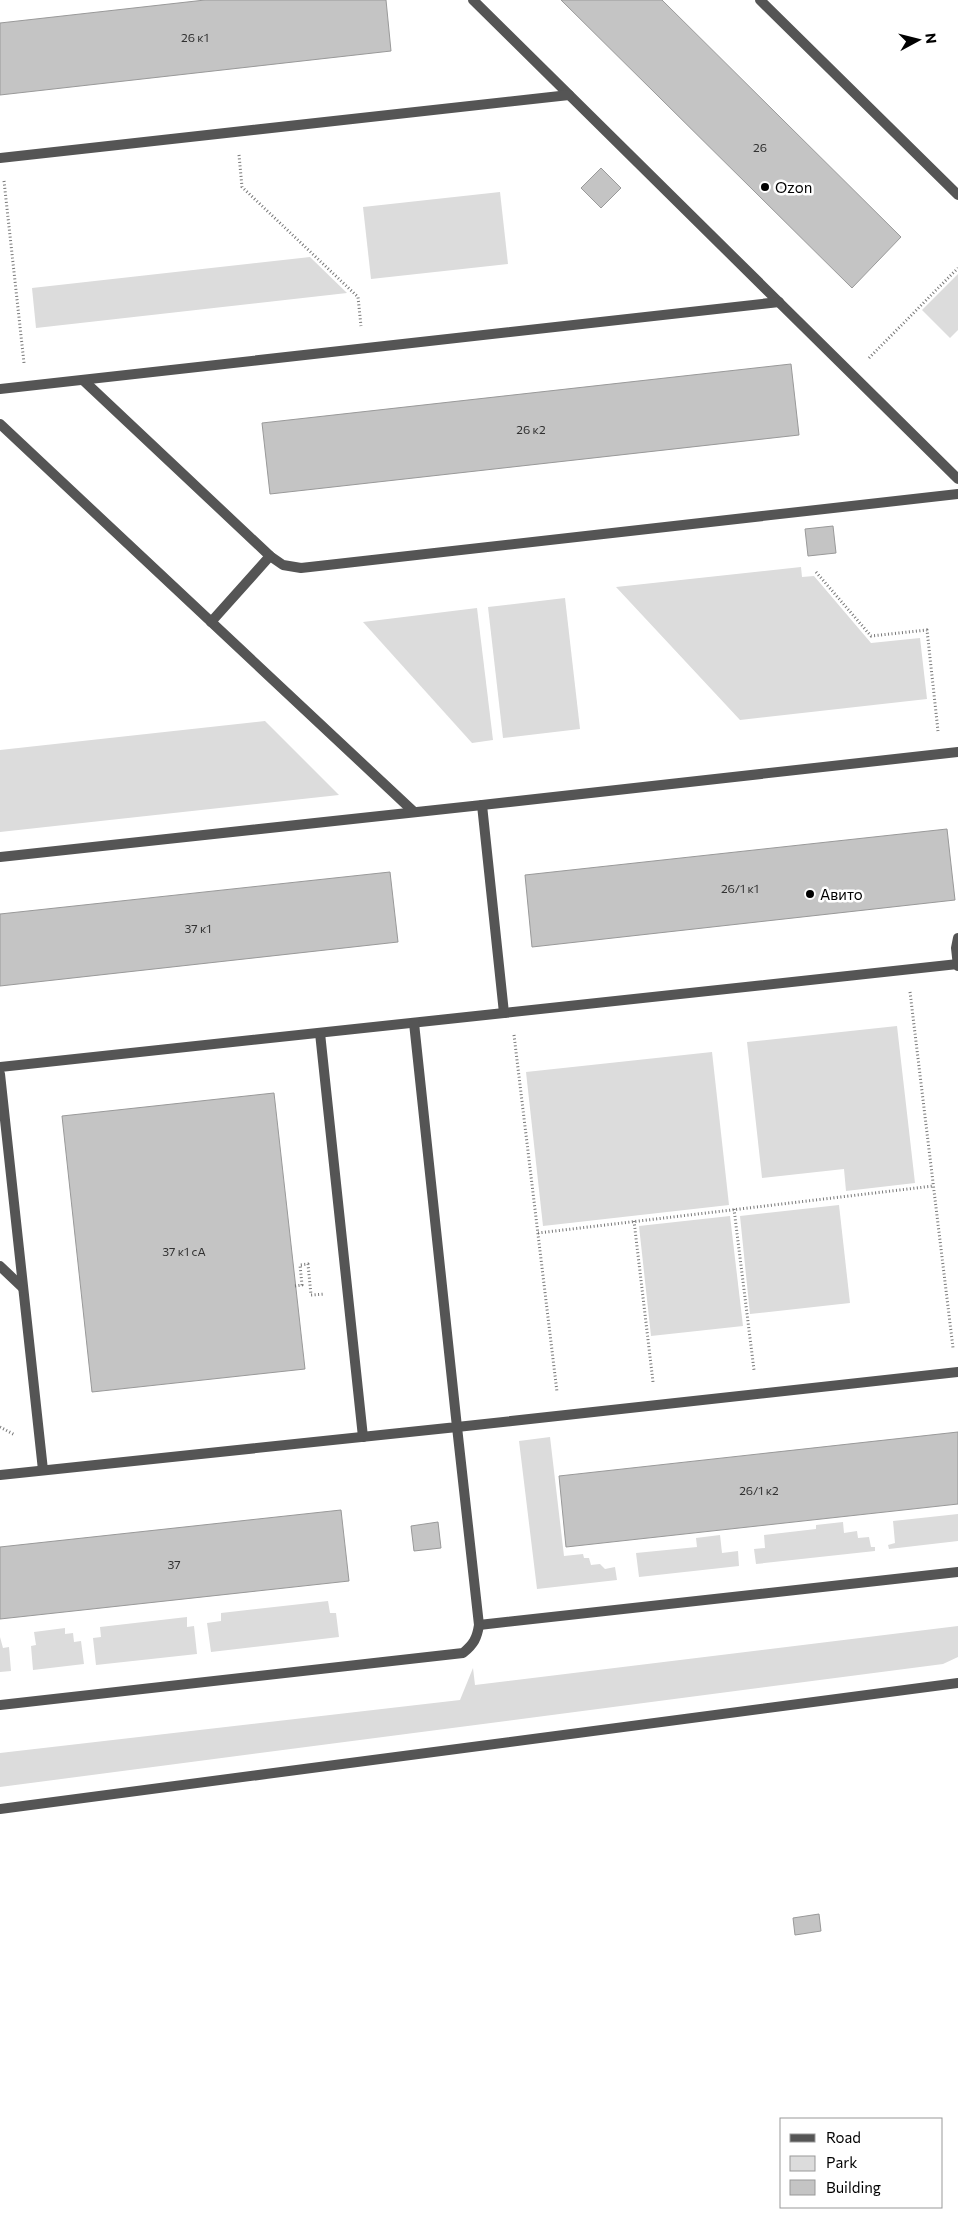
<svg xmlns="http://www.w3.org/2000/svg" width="958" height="2223" font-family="Commissioner,sans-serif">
<rect width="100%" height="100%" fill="#fff"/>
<g fill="#dcdcdc">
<polygon points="500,192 508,264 371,279 363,207"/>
<polygon points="310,257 347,293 36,328 32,288"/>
<polygon points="958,274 958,330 950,338 922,310"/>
<polygon points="801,567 802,577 814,576 871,643 920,638 927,699 740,720 616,587"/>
<polygon points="565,598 580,729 503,738 488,607"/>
<polygon points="477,608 493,740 472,743 363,622"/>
<polygon points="265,721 339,795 0,832 0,750"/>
<polygon points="897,1026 915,1183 846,1191 844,1169 762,1178 747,1042"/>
<polygon points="712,1052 729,1205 543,1226 526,1072"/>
<polygon points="839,1205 850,1303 750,1314 740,1216"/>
<polygon points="730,1216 743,1326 651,1336 639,1226"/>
<polygon points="550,1437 564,1556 583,1554 584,1558 589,1558 591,1565 600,1564 605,1569 615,1567 617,1580 537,1589 519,1441"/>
<polygon points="958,1514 958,1541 889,1549 888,1545 895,1543 893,1521"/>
<polygon points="843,1522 844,1533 857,1531 858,1538 869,1537 871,1547 875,1547 875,1551 756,1564 754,1549 765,1548 764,1535 816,1529 816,1525"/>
<polygon points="720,1535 722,1553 738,1551 739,1566 639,1577 636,1553 697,1547 696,1538"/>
<polygon points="328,1601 330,1613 336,1613 339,1637 211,1652 207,1623 221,1621 221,1613"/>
<polygon points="187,1617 187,1627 194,1626 197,1654 96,1665 93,1638 101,1637 100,1627"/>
<polygon points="958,1626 958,1657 943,1664 0,1787 0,1753 460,1700 473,1668 475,1685"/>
<polygon points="65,1628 65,1634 73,1633 74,1642 81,1641 84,1664 33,1670 31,1646 36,1645 34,1632"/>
<polygon points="0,1637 3,1648 9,1647 11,1671 0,1672"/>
</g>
<g fill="#c4c4c4" stroke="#999">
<polygon points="205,0 386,0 391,51 0,95 0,23"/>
<polygon points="561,0 662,0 901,237 852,288"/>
<polygon points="601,168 621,188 601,208 581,188"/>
<polygon points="791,364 799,435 270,494 262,423"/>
<polygon points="833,526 836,553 808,556 805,529"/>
<polygon points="947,829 955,900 532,947 525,875"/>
<polygon points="390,872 398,942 0,986 0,914"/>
<polygon points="274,1093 305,1369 92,1392 62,1116"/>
<polygon points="958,1432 958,1504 566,1547 559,1476"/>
<polygon points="341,1510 349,1581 0,1619 0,1547"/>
<polygon points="438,1522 441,1548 414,1551 411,1526"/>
<polygon points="819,1914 821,1931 795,1935 793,1918"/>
</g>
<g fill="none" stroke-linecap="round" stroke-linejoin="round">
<g stroke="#777" stroke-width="3" stroke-dasharray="1 2.5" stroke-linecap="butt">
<polyline points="239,155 242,187 358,297 361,326"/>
<polyline points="4,181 24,363"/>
<polyline points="869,358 958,268"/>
<polyline points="816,572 871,636 927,630 938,731"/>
<polyline points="910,992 953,1348"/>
<polyline points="514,1035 557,1392"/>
<polyline points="734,1209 754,1370"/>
<polyline points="634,1221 653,1382"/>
<polyline points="538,1233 933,1186"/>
<polyline points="295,1286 302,1285 300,1265 308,1264 311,1295 325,1294"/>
<polyline points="0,1427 15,1435"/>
</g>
<g stroke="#555" stroke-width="10">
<polyline points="473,0 958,479"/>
<polyline points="760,0 958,195"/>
<polyline points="0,158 569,95"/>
<polyline points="83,380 270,556 283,565 301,568 958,494"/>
<polyline points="0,389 779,302"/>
<polyline points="0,424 414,812"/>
<polyline points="211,622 270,556"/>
<polyline points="0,857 482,805"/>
<polyline points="958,938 956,948 958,966"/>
<polyline points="958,964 504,1013 482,805 958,752"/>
<polyline points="320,1033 363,1437"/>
<polyline points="0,1067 504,1013"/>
<polyline points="0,1074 43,1470"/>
<polyline points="0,1266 23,1288"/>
<polyline points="958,1372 457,1427 479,1625 958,1572"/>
<polyline points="0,1475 457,1427 414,1023"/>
<path d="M0,1705L463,1653C474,1644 477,1638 479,1625"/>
</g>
<polyline stroke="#555" stroke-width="10" points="0,1809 958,1683"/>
</g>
<g fill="#000" stroke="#fff" stroke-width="2">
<circle cx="765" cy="187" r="5"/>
<circle cx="810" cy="894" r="5"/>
</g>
<g text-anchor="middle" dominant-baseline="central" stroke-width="5" stroke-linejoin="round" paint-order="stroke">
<g font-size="12" fill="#313131">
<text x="195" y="37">26 к1</text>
<text x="760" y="147">26</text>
<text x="531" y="429">26 к2</text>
<text x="740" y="888">26/1 к1</text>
<text x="198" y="928">37 к1</text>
<text x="184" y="1251">37 к1 сА</text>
<text x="759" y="1490">26/1 к2</text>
<text x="174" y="1564">37</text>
</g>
<g font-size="15" fill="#000" stroke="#fff" text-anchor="start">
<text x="775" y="187">Ozon</text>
<text x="820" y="894">Авито</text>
</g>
</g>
<rect x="780" y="2118" width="162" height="90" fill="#ffffff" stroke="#999999"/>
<rect x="790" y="2134" width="25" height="8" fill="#555555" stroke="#999999"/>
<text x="826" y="2143" font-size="15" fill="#000000">Road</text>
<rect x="790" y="2156" width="25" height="15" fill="#dcdcdc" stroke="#999999"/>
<text x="826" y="2168" font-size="15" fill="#000000">Park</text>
<rect x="790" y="2180" width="25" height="15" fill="#c4c4c4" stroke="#999999"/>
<text x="826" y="2193" font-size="15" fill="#000000">Building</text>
<g transform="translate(918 40) rotate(83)" stroke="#ffffff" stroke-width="4" paint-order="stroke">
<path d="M0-4L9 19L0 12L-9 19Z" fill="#000000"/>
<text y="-8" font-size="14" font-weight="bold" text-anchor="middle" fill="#000000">N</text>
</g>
</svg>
